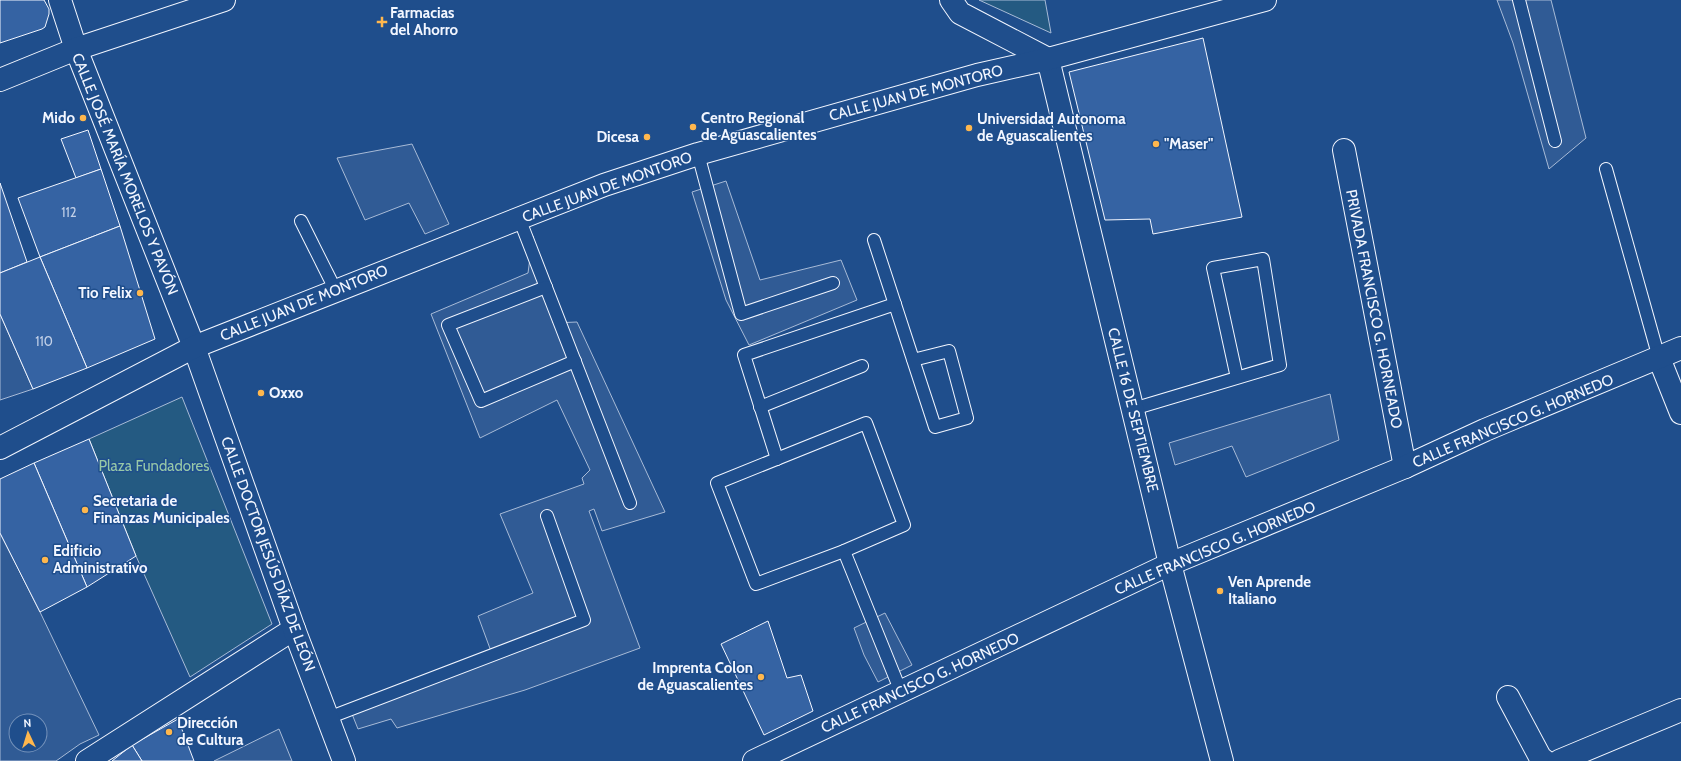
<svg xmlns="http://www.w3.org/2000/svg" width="1681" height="761" font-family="Cabin,sans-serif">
<rect width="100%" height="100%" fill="#1f4e8c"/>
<g fill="#245a82" stroke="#a8bbd7">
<polygon points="979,0 1045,0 1051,33"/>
<polygon points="182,397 272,624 190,677 136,556 89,439"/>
</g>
<g fill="#305b95" stroke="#a8bbd7" fill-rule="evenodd">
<polygon points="1497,0 1551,0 1586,138 1549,169 1513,43"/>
<polygon points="412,144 449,224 425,234 409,203 365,220 337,158"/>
<polygon points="726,181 760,280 841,260 857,300 749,345 726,300 692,192"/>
<polygon points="533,236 553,323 577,322 665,512 602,531 594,509 589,511 640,648 525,690 397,728 391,719 358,729 350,709 492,654 478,616 533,593 500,514 584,484 582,478 590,470 557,400 480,438 431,314 528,273"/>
<polygon points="0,314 33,389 0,400"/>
<polygon points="1330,394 1339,440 1246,477 1232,446 1175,465 1169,443"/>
<path d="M0,533L40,612L99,735L80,744L56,761H0ZM16,721H40V745H16Z"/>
<polygon points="885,613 912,665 878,682 864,655 854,628"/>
<polygon points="279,729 292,761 214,761"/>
</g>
<g fill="#3563a3" stroke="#f2f6ff">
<polygon points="0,0 44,0 49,9 49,14 45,27 42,29 0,43"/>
<polygon points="1203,38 1242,217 1153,234 1150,219 1105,220 1069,72"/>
<polygon points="88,130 101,169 76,178 61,139"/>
<polygon points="101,169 120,226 40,257 18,198"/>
<polygon points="0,183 27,262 0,273"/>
<polygon points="120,226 155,339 87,368 40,257"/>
<polygon points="40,257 87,368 33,389 0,314 0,273"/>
<polygon points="89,439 136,556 87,587 34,463"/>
<polygon points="34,463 87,587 40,612 0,533 0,479"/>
<polygon points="768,621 787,678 801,675 813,711 764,735 721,644"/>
<polygon points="178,719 194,761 142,761 132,745"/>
<polygon points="132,745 142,761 112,761"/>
</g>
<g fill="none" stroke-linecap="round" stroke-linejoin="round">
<defs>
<g id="lane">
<polyline points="1519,0 1555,141"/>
<polyline points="698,154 741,314 833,283"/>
<polyline points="1606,169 1659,358"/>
<polyline points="519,218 630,503"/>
<polyline points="301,221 336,291"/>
<path d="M874,240C895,303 915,365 935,427L967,418L949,351L913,360"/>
<polyline points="546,287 448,325 481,401 575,361"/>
<polyline points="760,407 862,366"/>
<polyline points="1133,409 1280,365 1263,259 1213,268 1237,378"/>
<polygon points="866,423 904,525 844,551 756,584 717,483"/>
<polyline points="777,459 744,355 895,304"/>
<polyline points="844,551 901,692"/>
<polyline points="328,718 584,620 547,516"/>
</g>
<g id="street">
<polyline points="1344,150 1405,467"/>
<polyline points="1659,358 1681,413"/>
<polyline points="1508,697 1540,757 1545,761"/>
<polyline points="87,761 294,629"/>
<polyline points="754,761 1170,564 1405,467 1485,430 1681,348"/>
<polyline points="1559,761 1681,710"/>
</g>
<g id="secondary">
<polyline points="60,0 76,49 194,347 294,629 344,761"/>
<polyline points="951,0 960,13 1048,59 1170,564 1222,761"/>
<polyline points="0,80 76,49 224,0"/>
<polyline points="0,448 194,347 604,185 698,154 977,75 1048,59 1265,0"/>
</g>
</defs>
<use href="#lane" stroke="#f2f6ff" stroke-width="14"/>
<use href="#street" stroke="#f2f6ff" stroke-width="24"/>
<use href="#secondary" stroke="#f2f6ff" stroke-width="24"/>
<use href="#lane" stroke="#1f4e8c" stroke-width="12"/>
<use href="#street" stroke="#1f4e8c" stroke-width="22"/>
<use href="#secondary" stroke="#1f4e8c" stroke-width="22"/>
</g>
<g fill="#ffb74d" stroke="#1f4e8c" stroke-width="1.5">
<path d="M380 16h4v4h4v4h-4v4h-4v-4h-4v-4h4z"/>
<circle cx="83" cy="118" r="4"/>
<circle cx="693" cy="127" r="4"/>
<circle cx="969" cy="128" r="4"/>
<circle cx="647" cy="137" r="4"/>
<circle cx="1156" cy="144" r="4"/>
<circle cx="140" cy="293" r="4"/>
<circle cx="261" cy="393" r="4"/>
<circle cx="85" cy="510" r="4"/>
<circle cx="45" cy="560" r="4"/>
<circle cx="1220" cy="591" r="4"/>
<circle cx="761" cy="677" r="4"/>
<circle cx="169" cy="732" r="4"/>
</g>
<g text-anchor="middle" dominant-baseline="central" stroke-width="3" stroke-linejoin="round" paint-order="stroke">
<g font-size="13" fill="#c3d1e8">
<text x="69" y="212">112</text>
<text x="44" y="341">110</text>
</g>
<g font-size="15" font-weight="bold" fill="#f2f6ff" stroke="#1f4e8c" text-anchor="start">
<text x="390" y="13">Farmacias<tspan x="390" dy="17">del Ahorro</tspan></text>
<text x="75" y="118" text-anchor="end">Mido</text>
<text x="701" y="118">Centro Regional<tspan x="701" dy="17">de Aguascalientes</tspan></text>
<text x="977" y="119">Universidad Autonoma<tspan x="977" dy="17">de Aguascalientes</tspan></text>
<text x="639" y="137" text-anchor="end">Dicesa</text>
<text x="1164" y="144">"Maser"</text>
<text x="132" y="293" text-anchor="end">Tio Felix</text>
<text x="269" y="393">Oxxo</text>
<text x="93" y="501">Secretaria de<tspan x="93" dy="17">Finanzas Municipales</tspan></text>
<text x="53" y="551">Edificio<tspan x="53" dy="17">Administrativo</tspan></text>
<text x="1228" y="582">Ven Aprende<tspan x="1228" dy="17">Italiano</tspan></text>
<text x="753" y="668" text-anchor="end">Imprenta Colon<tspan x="753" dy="17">de Aguascalientes</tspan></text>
<text x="177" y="723">Dirección<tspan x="177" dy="17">de Cultura</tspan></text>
</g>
<g font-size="15" fill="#f2f6ff" stroke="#1f4e8c">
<text transform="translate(916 93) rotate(-15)">CALLE JUAN DE MONTORO</text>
<text transform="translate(125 174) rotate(68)">CALLE JOSÉ MARÍA MORELOS Y PAVÓN</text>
<text transform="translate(607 187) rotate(-20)">CALLE JUAN DE MONTORO</text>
<text transform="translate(304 303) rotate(-22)">CALLE JUAN DE MONTORO</text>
<text transform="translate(1374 309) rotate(79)">PRIVADA FRANCISCO G. HORNEADO</text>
<text transform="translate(1133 410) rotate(76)">CALLE 16 DE SEPTIEMBRE</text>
<text transform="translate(1513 421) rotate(-23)">CALLE FRANCISCO G. HORNEDO</text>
<text transform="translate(1215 548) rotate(-23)">CALLE FRANCISCO G. HORNEDO</text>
<text transform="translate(268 554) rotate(70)">CALLE DOCTOR JESÚS DÍAZ DE LEÓN</text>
<text transform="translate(920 683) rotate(-25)">CALLE FRANCISCO G. HORNEDO</text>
</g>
<g font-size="15" fill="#97c8a6" stroke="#1f4e8c">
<text x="154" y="466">Plaza Fundadores</text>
</g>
</g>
<g transform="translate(28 733) rotate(356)"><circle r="19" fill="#1f4e8c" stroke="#7391ba"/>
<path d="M0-3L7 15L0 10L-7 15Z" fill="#ffb74d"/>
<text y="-6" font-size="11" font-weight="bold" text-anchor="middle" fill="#f2f6ff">N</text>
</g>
</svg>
